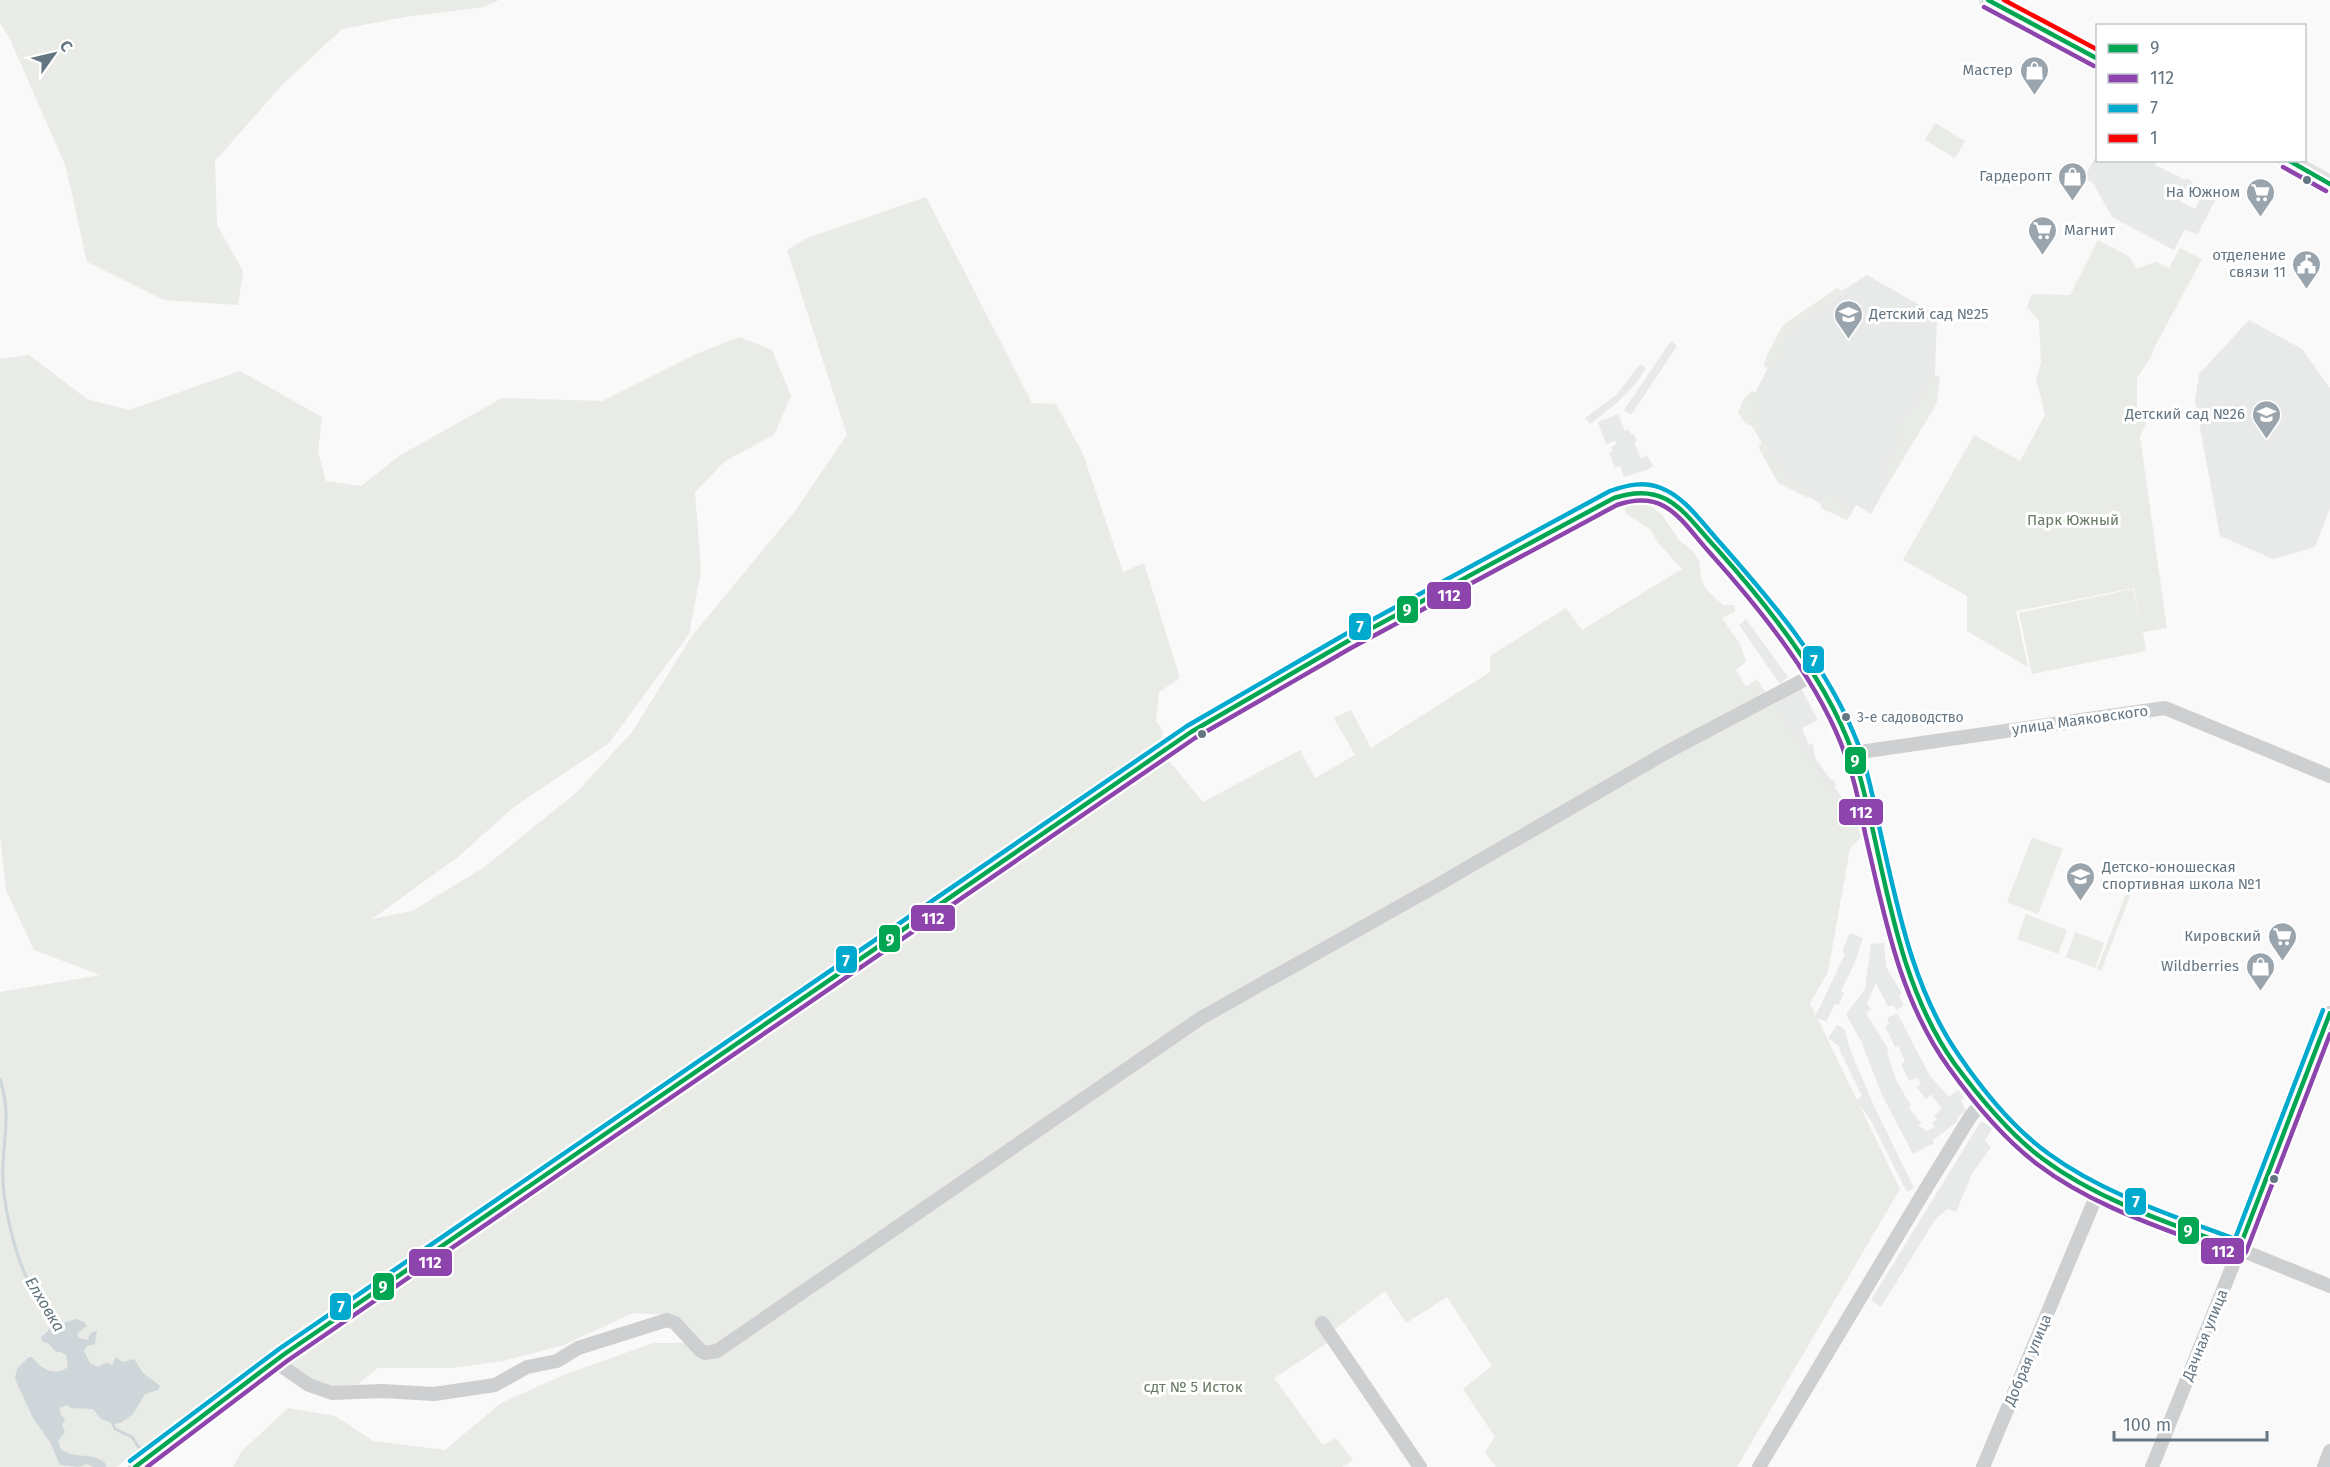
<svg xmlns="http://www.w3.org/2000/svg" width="2330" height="1467" font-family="'Fira Sans',sans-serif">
<rect width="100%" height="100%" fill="#f9f9f9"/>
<g fill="#e8e9e9">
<polygon points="2097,154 2098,160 2157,161 2155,165 2185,180 2186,178 2193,182 2189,188 2187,187 2180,201 2195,209 2202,195 2199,193 2203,186 2218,195 2197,235 2185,229 2174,250 2112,217 2093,183 2084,178"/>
<polygon points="1867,275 1937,315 1934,402 1871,514 1856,505 1847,520 1783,481 1745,413 1790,324"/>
<polygon points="2249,320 2302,349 2330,388 2330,508 2315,547 2273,559 2220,536 2195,401 2199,374"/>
<polygon points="1671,341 1677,346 1631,415 1624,410"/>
<polygon points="1640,364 1646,368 1637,382 1618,402 1590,424 1585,418 1616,395"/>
<polygon points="1618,414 1625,431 1629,429 1631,434 1634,434 1637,440 1634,442 1641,459 1647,455 1653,466 1649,469 1624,477 1620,466 1615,468 1609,452 1613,451 1611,447 1616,444 1615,441 1606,444 1598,422"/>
<polygon points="1746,619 1788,677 1780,684 1739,625"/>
<polygon points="1801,688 1818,720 1802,728 1809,745 1813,744 1815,758 1831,780 1833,779 1836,784 1834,786 1851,811 1849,813 1859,829 1859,832 1854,834 1806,761 1803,747 1794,742 1773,703"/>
<polygon points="1850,933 1863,938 1855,962 1841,991 1844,993 1839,1005 1835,1004 1826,1022 1815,1017 1845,954 1842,952"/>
<polygon points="1884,943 1886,967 1902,994 1899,996 1904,1005 1896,1010 1893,1005 1888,1007 1876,983 1867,1003 1871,1009 1866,1013 1889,1050 1887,1052 1896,1080 1911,1106 1909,1108 1921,1123 1918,1125 1927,1131 1934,1127 1932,1123 1937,1119 1934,1116 1942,1109 1931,1094 1926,1099 1916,1087 1921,1084 1917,1077 1909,1081 1901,1064 1905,1061 1898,1046 1895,1047 1885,1026 1889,1024 1887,1018 1897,1013 1930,1076 1949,1097 1958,1090 1964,1098 1961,1101 1966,1110 1958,1117 1957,1122 1933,1140 1934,1143 1913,1154 1882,1095 1861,1041 1846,1014 1865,989 1871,944"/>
<polygon points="1837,1025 1844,1028 1851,1052 1875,1108 1914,1188 1907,1192 1871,1121 1856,1100 1862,1096 1840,1051 1839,1046 1828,1038"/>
<polygon points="1981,1121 1992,1128 1985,1141 1991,1147 1972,1174 1956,1212 1948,1209 1936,1218 1881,1307 1871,1300"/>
</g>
<g fill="#e8ebe6">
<polygon points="0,0 499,0 484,7 405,17 342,29 283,84 215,161 217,225 243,271 238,305 164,300 87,262 66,167 9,37 0,23"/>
<polygon points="1935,123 1965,141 1955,158 1925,140"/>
<polygon points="926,197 1032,403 1056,404 1083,454 1123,572 1144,563 1180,678 1159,692 1156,720 1163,732 1161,741 1166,757 1203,802 1300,750 1315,778 1355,755 1334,718 1351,710 1371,748 1490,672 1490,656 1566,608 1582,630 1682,569 1659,544 1650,529 1626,514 1625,509 1632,502 1644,501 1662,515 1679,540 1693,551 1699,561 1701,578 1706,589 1723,605 1734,605 1735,611 1722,618 1740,644 1746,662 1736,670 1746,687 1757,679 1862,837 1850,848 1828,972 1810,1003 1900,1189 1737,1467 1496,1467 1485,1452 1495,1437 1463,1389 1492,1366 1447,1297 1406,1323 1385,1291 1327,1335 1329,1342 1274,1378 1323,1445 1336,1438 1353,1460 1342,1467 233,1467 242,1451 288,1408 335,1416 373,1441 445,1450 501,1403 566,1374 653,1343 696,1343 673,1315 633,1313 564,1345 503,1361 452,1368 378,1368 353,1388 316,1387 272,1353 116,1467 0,1467 0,992 100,975 34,950 6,890 0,836 0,359 29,355 87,399 129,410 240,371 322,417 318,452 326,481 361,486 399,456 502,398 602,401 696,354 739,337 772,350 791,396 774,435 725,461 695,492 701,571 689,634 609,743 514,807 458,857 372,919 412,911 483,868 576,793 632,732 692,636 795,511 847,435 787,250 807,238"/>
<polygon points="2098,240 2130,257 2136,269 2156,262 2169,268 2180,248 2202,259 2153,350 2151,357 2137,378 2137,410 2146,423 2140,437 2167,628 2143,632 2146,651 2032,674 2019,613 2133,589 2142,629 2134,588 2016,611 2028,667 1967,631 1967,596 1903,560 1974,435 2020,461 2045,415 2036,378 2041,363 2039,321 2027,307 2032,294 2070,295"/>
<polygon points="1837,288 1843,292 1840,297 1795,326 1786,339 1779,360 1776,359 1771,368 1764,367 1766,357 1783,325"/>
<polygon points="1935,374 1940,378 1937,401 1934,408 1891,479 1886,478 1883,473 1899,443 1898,422 1918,403 1930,380"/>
<polygon points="1752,391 1758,394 1757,415 1761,427 1760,430 1745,423 1738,412 1745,397"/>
<polygon points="1765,442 1785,474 1810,492 1808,498 1778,483 1760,450 1759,445"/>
<polygon points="1824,495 1833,496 1853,511 1847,520 1821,508 1821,499"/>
<polygon points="2032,837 2063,849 2038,914 2007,902"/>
<polygon points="2128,889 2132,891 2101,971 2097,969"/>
<polygon points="2026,914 2067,930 2058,954 2017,939"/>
<polygon points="2075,932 2104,943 2095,968 2066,957"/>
</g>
<path fill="#ced6d9" d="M76,1319L84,1322L87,1326L77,1334L79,1338L87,1340L92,1332L97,1331L95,1344L87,1346L84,1351L90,1363L98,1367L107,1362L112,1365L116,1357L122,1362L134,1359L143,1373L160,1386L158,1390L145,1394L133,1414L122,1422L115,1424L101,1419L93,1409L71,1408L67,1405L59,1408L61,1415L65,1419L62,1425L65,1432L58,1441L61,1449C74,1460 93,1451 105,1463L106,1467H93L87,1464L79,1467L60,1465L50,1442L33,1418L15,1379L17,1369L29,1357H32C41,1369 54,1377 68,1367L66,1355L61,1352H56L48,1343L43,1342L41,1337L48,1331L52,1320L63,1323Z"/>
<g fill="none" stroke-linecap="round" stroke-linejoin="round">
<g stroke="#ced6d9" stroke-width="3">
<path d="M0,1079C11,1113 4,1133 3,1167C1,1196 14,1254 28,1280C36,1294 48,1308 57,1322"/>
<polyline points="111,1420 115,1429 132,1437 144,1455"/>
</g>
<g stroke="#cecfd0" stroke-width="14">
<polyline points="1853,753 2165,708 2330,776"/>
<polyline points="1322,1323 1420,1467"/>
<polyline points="274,1361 309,1385 332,1393 382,1391 434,1394 495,1385 527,1367 557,1361 578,1348 667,1320 675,1323 701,1351 705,1353 717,1351 1201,1018 1434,887 1669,751 1813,675"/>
<path d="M135,1467L283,1355L1191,732C1328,647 1473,576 1614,498C1629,491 1641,487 1657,494C1680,503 1696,526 1711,543C1773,611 1834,687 1860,776L1896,930L1906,963L1922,1003L1942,1044L1984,1100L2042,1158L2098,1192L2330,1286"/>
<polyline points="1759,1467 1925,1190 1970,1117 1984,1100"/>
<polyline points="1983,1467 2098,1192"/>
<polyline points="2152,1467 2251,1220 2330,1013"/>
<polyline points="2324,1467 2330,1451"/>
</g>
<g stroke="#e1e2e2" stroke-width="18">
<polyline points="1988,0 2098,59"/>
<polyline points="2287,160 2330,184"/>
</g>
<defs>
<g id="bus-1">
<polyline points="1988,0 2098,59"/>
<polyline points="2288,160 2330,184"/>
<path d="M135,1467L283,1355L1191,732L1348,641L1614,498C1668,480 1684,514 1717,549C1768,606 1828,681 1853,754C1862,779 1867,805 1873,831C1891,911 1906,995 1954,1063C1979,1097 2009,1134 2043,1159C2101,1202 2172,1224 2239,1249L2330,1013"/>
</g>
<g id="bus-2">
<polyline points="1984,7 2094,66"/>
<polyline points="2283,167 2326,191"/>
<path d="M147,1467L287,1361L1195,738L1351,648L1617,505C1666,488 1681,521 1710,553C1761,610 1821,684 1846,757C1855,781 1860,807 1865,833C1884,914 1899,999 1949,1068C1974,1103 2003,1138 2037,1164C2096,1209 2169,1230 2236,1256H2242L2246,1252L2330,1034"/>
</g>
<path id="bus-3" d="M130,1461L279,1349L1187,726L1344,635L1610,491C1627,485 1644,481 1661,488C1684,497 1699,519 1715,537C1770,599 1828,666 1858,744C1868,770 1873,798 1879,826C1897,905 1912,989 1960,1057C1984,1092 2014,1129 2049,1154C2104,1194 2171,1215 2235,1239L2323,1010"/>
<polyline id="bus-4" points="2004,0 2098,50"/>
</defs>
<use href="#bus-1" stroke="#fff" stroke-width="9"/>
<use href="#bus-2" stroke="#fff" stroke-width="9"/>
<use href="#bus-3" stroke="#fff" stroke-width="9"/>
<use href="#bus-4" stroke="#fff" stroke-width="9"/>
<use href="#bus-1" stroke="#00a651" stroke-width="4.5"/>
<use href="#bus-2" stroke="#8e44ad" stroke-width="4.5"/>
<use href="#bus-3" stroke="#00a9ce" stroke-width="4.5"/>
<use href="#bus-4" stroke="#f00" stroke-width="4.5"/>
</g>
<defs>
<symbol id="shop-pin" viewBox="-11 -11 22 30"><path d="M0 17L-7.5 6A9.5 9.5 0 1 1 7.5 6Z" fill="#99a4ac" stroke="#fff"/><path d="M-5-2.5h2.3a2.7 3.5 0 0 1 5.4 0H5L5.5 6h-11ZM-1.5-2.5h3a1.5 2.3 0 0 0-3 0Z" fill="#fff"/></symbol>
<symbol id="supermarket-pin" viewBox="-11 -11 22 30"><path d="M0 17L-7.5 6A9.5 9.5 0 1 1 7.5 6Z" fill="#99a4ac" stroke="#fff"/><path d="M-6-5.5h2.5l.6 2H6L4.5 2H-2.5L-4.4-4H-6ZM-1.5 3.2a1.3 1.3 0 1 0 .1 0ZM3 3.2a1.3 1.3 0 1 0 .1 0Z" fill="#fff"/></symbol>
<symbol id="civic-pin" viewBox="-11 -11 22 30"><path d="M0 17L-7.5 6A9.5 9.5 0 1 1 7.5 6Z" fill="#99a4ac" stroke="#fff"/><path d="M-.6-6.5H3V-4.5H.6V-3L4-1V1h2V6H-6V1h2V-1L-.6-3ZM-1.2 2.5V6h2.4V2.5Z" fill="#fff"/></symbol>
<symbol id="school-pin" viewBox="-11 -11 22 30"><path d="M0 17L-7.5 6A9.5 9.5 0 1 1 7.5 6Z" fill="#99a4ac" stroke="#fff"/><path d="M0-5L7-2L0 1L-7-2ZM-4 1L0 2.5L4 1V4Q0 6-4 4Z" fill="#fff"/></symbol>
</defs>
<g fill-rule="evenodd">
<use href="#shop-pin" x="2018" y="54" width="33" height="45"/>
<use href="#shop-pin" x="2056" y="160" width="33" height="45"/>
<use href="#supermarket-pin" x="2244" y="176" width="33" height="45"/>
<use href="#supermarket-pin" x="2026" y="214" width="33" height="45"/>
<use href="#civic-pin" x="2290" y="248" width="33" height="45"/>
<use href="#school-pin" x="1832" y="298" width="33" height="45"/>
<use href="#school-pin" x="2250" y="398" width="33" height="45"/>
<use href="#school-pin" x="2064" y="860" width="33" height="45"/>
<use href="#supermarket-pin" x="2266" y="920" width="33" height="45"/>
<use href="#shop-pin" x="2244" y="950" width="33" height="45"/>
</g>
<g fill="#657683" stroke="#fff" stroke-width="2">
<circle cx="2307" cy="180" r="5"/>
<circle cx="1846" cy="717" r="5"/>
<circle cx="1202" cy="734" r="5"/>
<circle cx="2274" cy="1179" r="5"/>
</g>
<g text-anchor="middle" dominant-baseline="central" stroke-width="6" stroke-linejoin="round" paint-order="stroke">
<g font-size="14" fill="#657683" stroke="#fff" text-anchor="start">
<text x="1857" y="717">3-е садоводство</text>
</g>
<g font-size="15" fill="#657683" stroke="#fff" text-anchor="end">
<text x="2013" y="70">Мастер</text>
<text x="2052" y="176">Гардеропт</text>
<text x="2240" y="192">На Южном</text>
<text x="2064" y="230" text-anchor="start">Магнит</text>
<text x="2286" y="255">отделение<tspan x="2286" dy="17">связи 11</tspan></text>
<text x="1869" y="314" text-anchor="start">Детский сад №25</text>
<text x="2245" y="414">Детский сад №26</text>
<text x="2102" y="867" text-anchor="start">Детско-юношеская<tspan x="2102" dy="17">спортивная школа №1</tspan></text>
<text x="2261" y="936">Кировский</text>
<text x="2239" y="966">Wildberries</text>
</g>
<g font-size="15" fill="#687a64" stroke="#fff">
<text x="2073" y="520">Парк Южный</text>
<text x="1193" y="1387">сдт № 5 Исток</text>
</g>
<g font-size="15" fill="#657683" stroke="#fff">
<text transform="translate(2080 720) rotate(-8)">улица Маяковского</text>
<text transform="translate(2205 1335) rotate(-68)">Дачная улица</text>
<text transform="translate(2028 1360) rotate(-67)">Добрая улица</text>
</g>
<g font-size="16" font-style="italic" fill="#60757c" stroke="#fff">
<text transform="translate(45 1304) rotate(59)">Елховка</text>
</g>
</g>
<g stroke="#fff" stroke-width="2">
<rect x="1426" y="581" width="46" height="29" rx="6" fill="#8e44ad"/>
<rect x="1396" y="595" width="23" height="29" rx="6" fill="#00a651"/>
<rect x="1348" y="612" width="24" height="29" rx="6" fill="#00a9ce"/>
<rect x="1802" y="645" width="23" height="29" rx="6" fill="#00a9ce"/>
<rect x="1844" y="746" width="23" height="29" rx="6" fill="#00a651"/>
<rect x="1838" y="798" width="46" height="28" rx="6" fill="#8e44ad"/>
<rect x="910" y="904" width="46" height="28" rx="6" fill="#8e44ad"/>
<rect x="878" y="924" width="23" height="29" rx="6" fill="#00a651"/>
<rect x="835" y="945" width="23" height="29" rx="6" fill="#00a9ce"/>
<rect x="2124" y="1187" width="23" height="29" rx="6" fill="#00a9ce"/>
<rect x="2177" y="1216" width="23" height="29" rx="6" fill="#00a651"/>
<rect x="2200" y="1237" width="45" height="28" rx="6" fill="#8e44ad"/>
<rect x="408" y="1248" width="45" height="29" rx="6" fill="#8e44ad"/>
<rect x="372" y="1272" width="23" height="29" rx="6" fill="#00a651"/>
<rect x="329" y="1292" width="23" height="29" rx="6" fill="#00a9ce"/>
</g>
<g font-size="16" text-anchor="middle" font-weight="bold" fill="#fff">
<text x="1449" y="601">112</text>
<text x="1407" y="615">9</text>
<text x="1360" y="632">7</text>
<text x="1814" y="666">7</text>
<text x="1855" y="766">9</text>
<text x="1861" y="818">112</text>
<text x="933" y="924">112</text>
<text x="890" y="945">9</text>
<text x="846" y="966">7</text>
<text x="2136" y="1207">7</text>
<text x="2188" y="1236">9</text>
<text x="2223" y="1257">112</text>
<text x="430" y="1268">112</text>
<text x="383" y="1292">9</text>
<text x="341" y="1312">7</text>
</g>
<rect x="2096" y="24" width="210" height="138" fill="#ffffff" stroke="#c1c8cd" stroke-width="1.5"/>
<rect x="2108" y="44" width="30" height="9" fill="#00a651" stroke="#c1c8cd" stroke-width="1.5"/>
<text x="2150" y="54" font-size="18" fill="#657683">9</text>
<rect x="2108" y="74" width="30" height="9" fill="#8e44ad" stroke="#c1c8cd" stroke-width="1.5"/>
<text x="2150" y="84" font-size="18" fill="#657683">112</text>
<rect x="2108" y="104" width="30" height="9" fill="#00a9ce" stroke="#c1c8cd" stroke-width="1.5"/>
<text x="2150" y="114" font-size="18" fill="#657683">7</text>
<rect x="2108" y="134" width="30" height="9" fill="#ff0000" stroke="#c1c8cd" stroke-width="1.5"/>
<text x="2150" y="144" font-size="18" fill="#657683">1</text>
<g transform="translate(54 54) rotate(56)" stroke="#ffffff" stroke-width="4.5" paint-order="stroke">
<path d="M0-4.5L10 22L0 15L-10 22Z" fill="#657683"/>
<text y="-9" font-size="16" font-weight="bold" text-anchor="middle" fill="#657683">С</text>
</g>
<path d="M2114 1431v9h153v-9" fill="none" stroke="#657683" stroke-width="3"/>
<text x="2123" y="1431" font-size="18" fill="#657683" stroke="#ffffff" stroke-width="4.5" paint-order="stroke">100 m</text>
</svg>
